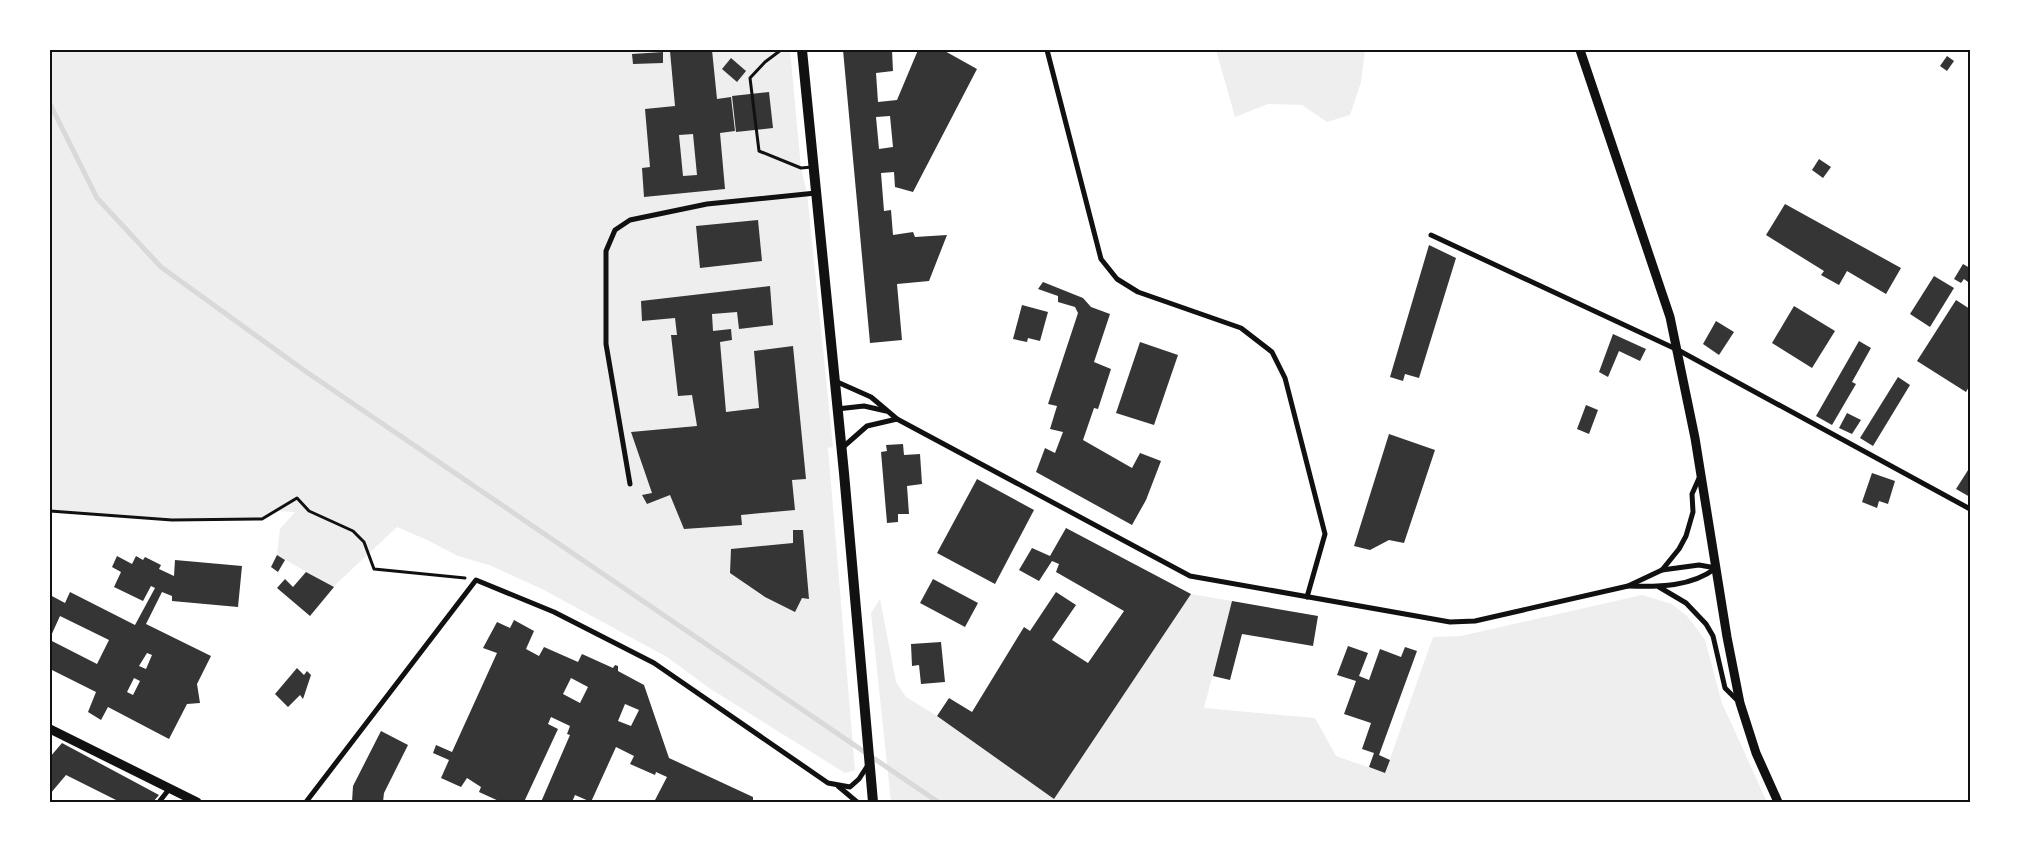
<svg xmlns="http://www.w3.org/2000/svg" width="2020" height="852" font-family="'Work Sans',sans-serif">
<rect width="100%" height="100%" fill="#fff"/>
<g fill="#eee">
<polygon points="50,50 790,50 801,168 807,193 833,447 828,448 855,770 845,773 709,688 667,657 542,589 489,565 458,556 425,539 397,527 333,587 277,555 280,529 295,512 276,511 262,519 172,520 50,511"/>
<polygon points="1216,50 1365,50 1361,82 1350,115 1327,122 1302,105 1268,104 1235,117"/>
<polygon points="1191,594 1232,601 1204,708 1315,718 1336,756 1385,773 1433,637 1461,636 1642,595 1672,604 1688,617 1705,640 1722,703 1767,802 891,802 871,613 880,599 896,682 906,697 937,716 1054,799"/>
</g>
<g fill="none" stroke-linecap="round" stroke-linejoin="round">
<polyline stroke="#d9d9d9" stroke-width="5" points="50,104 97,198 161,267 305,371 938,802"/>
</g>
<g fill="#353535" fill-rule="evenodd">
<path d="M664,50H712L717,99L731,97L735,131L720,133L725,189L644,197L642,168L650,167L645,109L675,106L670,51L664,52ZM693,134L697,175L683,176L679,135Z"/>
<path d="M843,50H892L893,71L876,73L878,102L897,100L918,50H943L977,69L913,192L895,187L894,172L881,173L884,211L891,210L893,235L913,232L915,237L947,235L929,281L897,284L902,340L870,343ZM890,116L893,147L879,149L876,117Z"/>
<polygon points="663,52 663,63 633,64 632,54"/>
<polygon points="1947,56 1954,61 1947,71 1940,66"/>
<polygon points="731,58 746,71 737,82 722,69"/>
<polygon points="769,92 773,128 736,132 732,96"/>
<polygon points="1819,159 1831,167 1823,178 1812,170"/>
<polygon points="1785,204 1901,268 1886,294 1847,271 1839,285 1821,275 1824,271 1766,235"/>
<polygon points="758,220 762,261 700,268 696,226"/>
<polygon points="1429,245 1456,258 1419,378 1405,374 1403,381 1390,377"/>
<polygon points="1963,264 1970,268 1970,278 1968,282 1964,279 1961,283 1954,279"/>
<polygon points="1934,276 1954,288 1930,327 1910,314"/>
<polygon points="1043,282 1083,298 1091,307 1110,314 1094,362 1111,369 1098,409 1094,408 1083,440 1132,468 1140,453 1161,461 1146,500 1132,525 1036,472 1045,448 1055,453 1063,432 1050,429 1057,406 1048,404 1078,313 1075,307 1058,302 1058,296 1038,289"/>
<polygon points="770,286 773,325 739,329 737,312 712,314 713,331 731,329 732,340 720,342 726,412 759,408 754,351 793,346 806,479 792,480 795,510 741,515 742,525 684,529 670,495 647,504 642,495 652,493 631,432 697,426 692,395 678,396 671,335 677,335 675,318 642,321 641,301"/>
<polygon points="1956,300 1970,309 1970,385 1966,392 1917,361"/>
<polygon points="1022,305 1048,312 1040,341 1028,338 1027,342 1013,339"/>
<polygon points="1794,306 1835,331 1812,368 1772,343"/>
<polygon points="1716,321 1734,332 1719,355 1703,344"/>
<polygon points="1613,334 1646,349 1640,361 1619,351 1608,377 1599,372"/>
<polygon points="1859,341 1871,348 1852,382 1856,384 1832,425 1816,416"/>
<polygon points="1140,342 1178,355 1154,425 1116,413"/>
<polygon points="1898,377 1910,385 1873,446 1860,438"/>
<polygon points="1586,405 1598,410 1589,434 1577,429"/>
<polygon points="1847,413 1861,420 1852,434 1839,428"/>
<polygon points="1389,434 1435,450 1404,543 1389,540 1370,550 1354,546"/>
<polygon points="903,444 904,455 920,454 922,484 907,486 909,514 898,514 898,522 887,523 881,452 887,451 886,445"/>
<polygon points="1970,467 1970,497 1956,489"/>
<polygon points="1872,473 1895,481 1888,504 1879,501 1877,508 1862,502"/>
<polygon points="977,479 1034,510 995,584 937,553"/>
<polygon points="1066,528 1191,594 1054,799 937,716 949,698 972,712 1024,627 1030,631 1056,592 1076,605 1052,640 1088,663 1124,611 1056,572 1059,564 1052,561 1039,581 1019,570 1032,548 1050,556"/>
<polygon points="793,530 803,530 809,599 802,598 795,612 765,597 730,573 731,549 793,543"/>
<polygon points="277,555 285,560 278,572 271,567"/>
<path d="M117,556L132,564L136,556L143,560L145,557L161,565L159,569L174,576L175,560L242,566L238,607L172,601V596L162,592L146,624L211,656L197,684L200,703L187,704L169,739L108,707L101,720L88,712L96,692L50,669V640L97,664L109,640L60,616L50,638V595L65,603L70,592L135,625L155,588L151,586L143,601L114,587L121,572L112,567ZM147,653L152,655L146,669L139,666ZM134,678L140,681L133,695L127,692Z"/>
<polygon points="306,572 334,587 310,616 277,588 285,579 293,587"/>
<polygon points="933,579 978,603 965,627 920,603"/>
<polygon points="1232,601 1318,616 1313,646 1242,634 1230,680 1213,676"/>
<path d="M514,620L534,631L526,649L539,656L544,647L578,662L582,654L613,668L615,665L618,666V671L644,685L669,758L753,797V802H654L667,777L656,772L655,775L630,764L634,756L616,747L591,802L575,795L572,802H541L570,735L567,734L570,726L551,717L548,724L558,729L524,802H501L479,792L481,787L467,778L461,787L441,778L449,760L433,753L436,745L452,752L497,653L483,648L497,622L510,628ZM571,678L588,687L580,703L563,694ZM625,704L639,710L631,726L618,721Z"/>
<polygon points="941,642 945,682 921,684 919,665 912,666 911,644"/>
<polygon points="1348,646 1368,653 1359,676 1369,680 1380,649 1401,657 1405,647 1417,651 1379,755 1390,760 1385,773 1369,767 1374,753 1362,749 1371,723 1344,714 1356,681 1337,675"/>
<polygon points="297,668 304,675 307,671 311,675 303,699 300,695 288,707 275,694"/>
<polygon points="381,731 408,745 384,793 383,802 352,802 353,786"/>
<polygon points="62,743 159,795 153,802 120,802 66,775 50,794 50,757"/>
</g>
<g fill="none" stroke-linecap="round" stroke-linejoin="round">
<polyline stroke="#111" stroke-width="3" points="50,511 172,520 262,519 297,498 309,511 353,531 364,542 374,569 465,578"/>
<polyline stroke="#111" stroke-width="3" points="781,50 765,62 750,78 759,151 801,168 812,167"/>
<g stroke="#111" stroke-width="5">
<polyline points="1047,50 1101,259 1117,279 1138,292 1241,328 1272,352 1285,378 1325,534 1307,597"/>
<polyline points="1431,235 1678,350 1970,509"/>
<polyline points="835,381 871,397 897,419 1190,576 1450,622 1475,621 1628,586 1662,570 1679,549 1686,536 1693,512 1692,494 1700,476"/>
<polyline points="837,409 864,406 886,411"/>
<polyline points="842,448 867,426 897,419"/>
<polyline points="630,484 606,344 606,251 615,230 630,220 707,204 816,193"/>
<polyline points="1662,570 1699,565 1716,568"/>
<path d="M1629,586C1659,587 1691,587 1716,568"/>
<polyline points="1659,587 1686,603 1706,624 1713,636 1725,688 1739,702"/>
<polyline points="838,786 857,802"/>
<polyline points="159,802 170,788"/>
<polyline points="306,802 476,580 554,612 654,663 828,783 850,787 859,779 868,765"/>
</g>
<g stroke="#111" stroke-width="9">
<polyline points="1580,50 1670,317 1695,438 1727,637 1740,703 1756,753 1778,802"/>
<polyline points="50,729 197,802"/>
</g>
<polyline stroke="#111" stroke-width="10" points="802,50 844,473 873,802"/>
</g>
<rect width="2020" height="852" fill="none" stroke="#ffffff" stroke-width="102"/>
<rect x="51" y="51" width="1918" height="750" fill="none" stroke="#111" stroke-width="2"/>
</svg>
